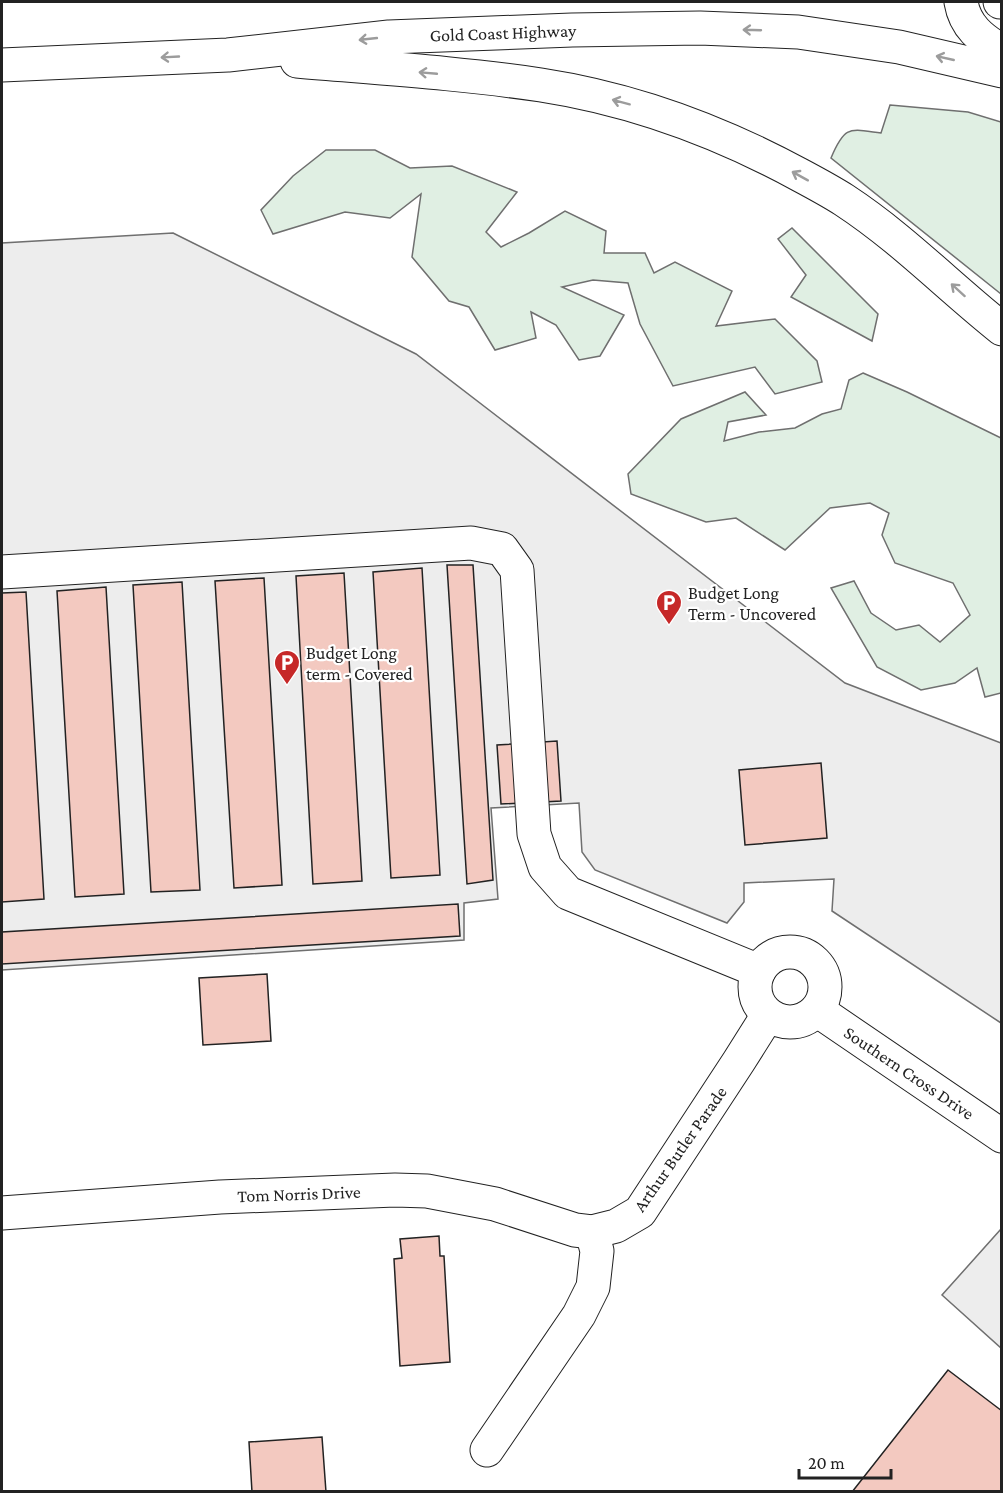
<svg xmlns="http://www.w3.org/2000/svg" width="1003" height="1493" font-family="'Crimson Pro',serif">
<rect width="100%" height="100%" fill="#fff"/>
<g fill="#e0efe3" stroke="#6f6f6f" stroke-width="1.5">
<path d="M890,105L968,112L1001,122V294L831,158C845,125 849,129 881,133Z"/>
<polygon points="326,150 375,150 410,168 452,166 517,192 486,232 501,247 529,233 565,211 606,231 604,253 645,253 654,273 675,262 732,291 716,326 775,319 817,361 822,382 775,394 755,367 673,386 640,324 628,283 593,280 562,287 624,315 600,356 579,360 556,325 531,312 536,338 495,350 469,307 449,301 412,257 421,194 390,218 345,212 273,234 261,210 293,176"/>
<polygon points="792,228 878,314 872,341 791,297 806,275 778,239"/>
<polygon points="863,373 907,392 1001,438 1001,693 985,697 977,668 955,683 921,690 877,667 831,588 854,581 871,613 896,630 919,625 940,642 970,615 953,583 895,563 882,535 889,513 870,503 830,508 785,550 736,518 706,522 631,494 628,474 681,419 745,392 766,415 728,422 724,441 759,432 795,428 822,414 841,409 849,380"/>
</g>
<g fill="#ededed" stroke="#6f6f6f" stroke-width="1.5">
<polygon points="173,233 416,354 845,683 1001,743 1001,1023 832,911 834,879 744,883 744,902 727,923 595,870 582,852 579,803 491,808 498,899 464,903 464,940 2,970 2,243"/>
<polygon points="1001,1229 1001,1348 942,1295"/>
</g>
<g fill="#f3c9c0" stroke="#222" stroke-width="1.5">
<polygon points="447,565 473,565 493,880 467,884"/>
<polygon points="422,568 440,875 391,878 373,572"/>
<polygon points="344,573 362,881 313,884 296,576"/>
<polygon points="264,578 282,885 234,888 215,581"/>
<polygon points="182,582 200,890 151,892 133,585"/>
<polygon points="106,587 124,894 75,897 57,591"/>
<polygon points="26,592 44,899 2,902 2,593"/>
<polygon points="557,741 561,801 501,804 497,745"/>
<polygon points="821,763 827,838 745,845 739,770"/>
<polygon points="458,904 460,936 2,964 2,932"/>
<polygon points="267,974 271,1041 203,1045 199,978"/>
<polygon points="439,1236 440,1256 444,1256 450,1362 400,1366 394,1259 402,1258 400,1239"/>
<polygon points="948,1370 1002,1411 1002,1492 852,1492"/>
<polygon points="322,1437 326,1492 252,1492 249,1442"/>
</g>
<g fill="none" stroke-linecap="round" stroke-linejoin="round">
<defs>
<g id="minor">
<polyline points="2,572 471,543 502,549 517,570 534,834 545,867 568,893 759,971"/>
<circle cx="790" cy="987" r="35"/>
<polyline points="817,1010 1002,1136"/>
<polyline points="2,1213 220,1197 395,1190 427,1191 495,1204 575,1230 592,1232 616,1226 640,1212 739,1061 768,1015"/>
<polyline points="487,1450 579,1315 593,1287 597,1251 592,1232"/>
</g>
<g id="highway">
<path d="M961,2C965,26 981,39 1002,51"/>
<polyline points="1000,2 1002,2"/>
<path d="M297,61C378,68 460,73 541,85C632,99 719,131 800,175C815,183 830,191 844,200C902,238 948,286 1002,329"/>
<polyline points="2,65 228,55 389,37 572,30 700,28 798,32 899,47 1002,71"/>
</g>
</defs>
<use href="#minor" stroke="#222" stroke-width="35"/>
<use href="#highway" stroke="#222" stroke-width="35"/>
<use href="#minor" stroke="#fff" stroke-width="33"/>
<use href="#highway" stroke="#fff" stroke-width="33"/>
</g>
<defs><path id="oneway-shaft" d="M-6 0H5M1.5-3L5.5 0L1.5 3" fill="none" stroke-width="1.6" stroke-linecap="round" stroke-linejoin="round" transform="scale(1.5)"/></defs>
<g stroke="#9c9c9c">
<use href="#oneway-shaft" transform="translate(752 30) rotate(-178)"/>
<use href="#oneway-shaft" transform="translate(368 39) rotate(174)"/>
<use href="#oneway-shaft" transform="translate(170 57) rotate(177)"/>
<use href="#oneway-shaft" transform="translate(945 58) rotate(-167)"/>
<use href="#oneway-shaft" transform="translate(428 73) rotate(-175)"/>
<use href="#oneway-shaft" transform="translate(621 102) rotate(-165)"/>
<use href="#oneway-shaft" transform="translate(800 176) rotate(-151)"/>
<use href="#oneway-shaft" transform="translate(958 290) rotate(-138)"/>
</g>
<defs>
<symbol id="parking-pin" viewBox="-11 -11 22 30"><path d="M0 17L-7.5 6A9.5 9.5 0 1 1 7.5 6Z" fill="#c62828" stroke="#fff"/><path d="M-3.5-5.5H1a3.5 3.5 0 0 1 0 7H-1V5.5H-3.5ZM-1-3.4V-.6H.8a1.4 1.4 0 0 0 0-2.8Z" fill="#fff"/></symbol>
</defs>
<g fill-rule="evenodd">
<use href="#parking-pin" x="654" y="588" width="30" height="40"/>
<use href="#parking-pin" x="272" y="648" width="30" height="40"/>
</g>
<g text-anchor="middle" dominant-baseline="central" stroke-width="4.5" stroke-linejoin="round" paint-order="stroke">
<g font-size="18" fill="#222" stroke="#fff">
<text transform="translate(503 33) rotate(-2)">Gold Coast Highway</text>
<text transform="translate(909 1073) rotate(34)">Southern Cross Drive</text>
<text transform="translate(680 1149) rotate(-55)">Arthur Butler Parade</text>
<text transform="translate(299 1194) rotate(-2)">Tom Norris Drive</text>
</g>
<g font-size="18" fill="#222" stroke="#fff" text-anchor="start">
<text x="688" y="593">Budget Long<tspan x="688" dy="21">Term - Uncovered</tspan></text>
<text x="306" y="653">Budget Long<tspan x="306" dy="21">term - Covered</tspan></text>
</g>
</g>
<rect width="1003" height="1493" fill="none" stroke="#222222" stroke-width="6"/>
<path d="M799 1469v9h92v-9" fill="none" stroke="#222222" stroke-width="3"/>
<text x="808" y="1469" font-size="18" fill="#222222" stroke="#ffffff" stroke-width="4.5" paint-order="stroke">20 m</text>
</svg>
